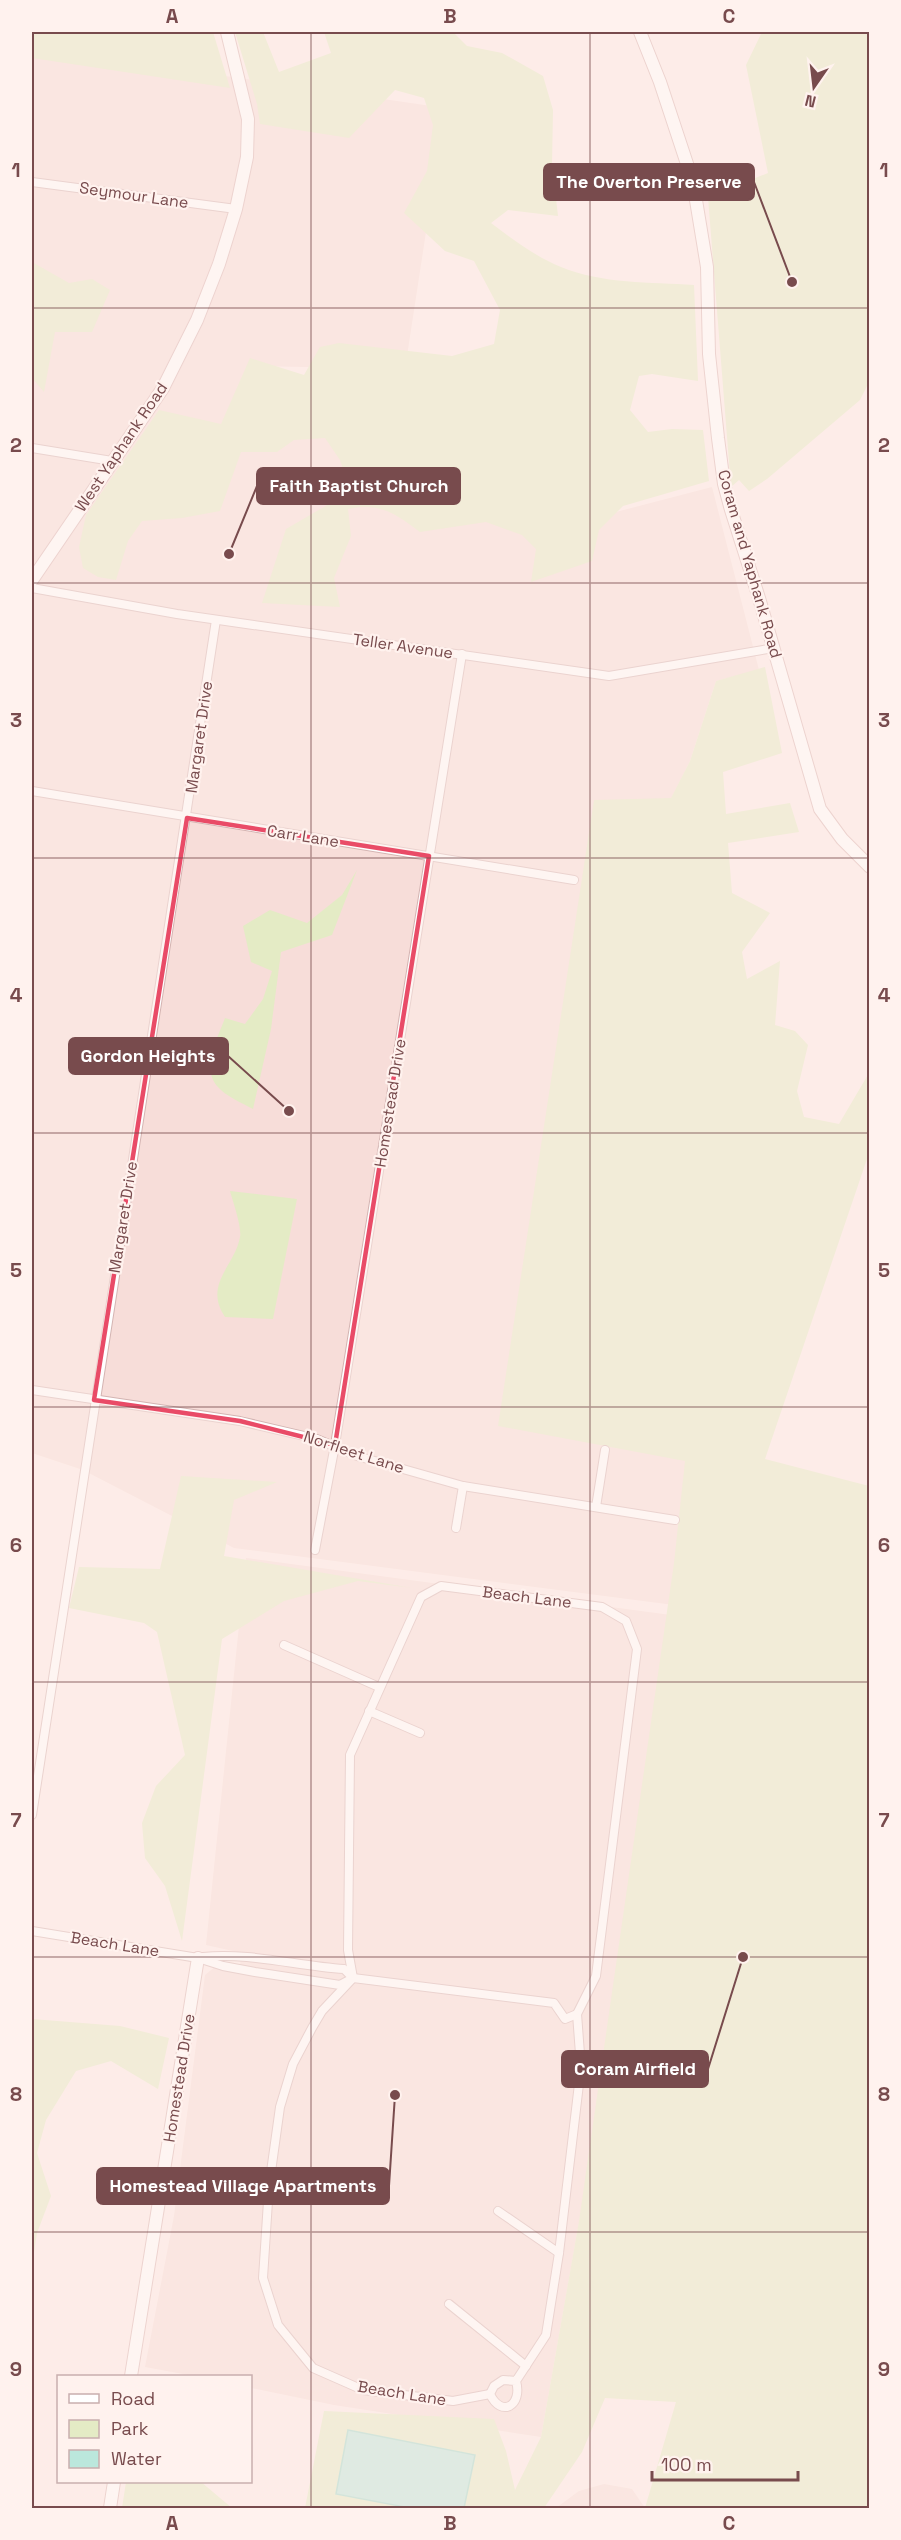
<svg xmlns="http://www.w3.org/2000/svg" width="901" height="2540" font-family="'Space Grotesk',sans-serif">
<rect width="100%" height="100%" fill="#fdece8"/>
<g fill="#f7ddd9">
<polygon points="32,48 445,108 405,369 250,366 616,512 712,487 759,670 716,681 690,761 671,799 692,1455 674,1605 234,1548 83,1470 32,1453"/>
<polygon points="246,1558 686,1617 541,2437 334,2405 251,2388 250,2376 194,2376 145,2367 174,2216 205,1975 216,1966 239,1970 242,1953 206,1945"/>
<polygon points="604,2484 632,2489 645,2508 556,2508 579,2491"/>
</g>
<g fill="#e4ebc5">
<polygon points="32,32 213,32 230,88 32,58"/>
<path d="M235,32H263L279,72L331,53L324,32H453L467,46L502,53L543,76L553,110L552,164L558,216L508,210L491,223C512,239 536,257 561,267C602,284 650,282 694,285L698,381L652,374L639,376L630,410L648,432L672,429L703,430L709,481L623,506L599,530L592,561L531,582L536,549L522,535L486,522L420,532C396,514 380,502 348,509L351,536L334,578L340,607L262,603L286,529L329,504L347,480L340,460L325,438L294,440L277,452H241L220,511L182,518L142,521L128,541L116,580L98,577L83,568L79,547L86,515L159,410L221,424L250,358L304,375L320,347L339,343L452,356L494,344L500,310L474,261L445,251L404,213L427,171L433,125L424,98L395,90L349,138L260,124L257,104Z"/>
<polygon points="762,32 869,32 869,382 860,400 767,479 749,491 739,480 731,487 708,197 768,173 746,65"/>
<polygon points="32,262 69,283 92,279 110,290 92,332 55,332 44,392 32,378"/>
<polygon points="765,667 782,753 723,772 726,814 790,803 799,832 728,843 732,893 770,913 742,952 747,979 780,961 775,1025 795,1031 808,1045 797,1091 804,1117 839,1124 869,1073 869,1153 765,1459 869,1486 869,2508 645,2508 676,2402 605,2398 582,2452 544,2508 464,2508 474,2455 349,2430 336,2494 410,2508 305,2508 324,2411 494,2419 506,2451 515,2490 541,2437 579,2221 674,1563 685,1461 498,1426 594,800 671,798 690,761 716,681"/>
<path d="M357,870L332,935L281,952L271,1029L253,1109C242,1103 225,1096 217,1086C201,1068 218,1037 225,1018L245,1024L263,999L272,971L251,962L243,926L270,910L307,923L342,895Z"/>
<path d="M230,1191L297,1199L273,1319L225,1317C203,1284 235,1266 240,1237C242,1227 233,1202 230,1191Z"/>
<polygon points="181,1476 277,1482 234,1500 224,1556 412,1588 358,1581 284,1601 222,1639 182,1941 165,1886 145,1858 142,1823 156,1786 185,1755 157,1632 144,1623 69,1608 79,1567 160,1569"/>
<polygon points="32,2019 120,2026 169,2038 158,2089 111,2061 76,2071 46,2120 37,2153 51,2196 37,2233 32,2265"/>
<polygon points="126,2482 201,2482 232,2508 122,2508"/>
</g>
<polygon fill="#bbe7dc" stroke="#a1dacb" stroke-width="1.5" points="348,2430 475,2455 464,2508 410,2508 336,2494"/>
<g fill="none" stroke-linecap="round" stroke-linejoin="round">
<defs>
<g id="street">
<polyline points="32,182 236,209"/>
<polyline points="32,448 112,461"/>
<polyline points="32,588 177,614 609,676 774,648"/>
<polyline points="32,791 574,880"/>
<polyline points="32,1390 240,1421 317,1439 357,1456 463,1486 675,1520"/>
<polyline points="596,1507 605,1450"/>
<polyline points="456,1528 463,1486"/>
<polyline points="315,1550 335,1445 462,654"/>
<polyline points="284,1645 379,1687"/>
<polyline points="369,1711 420,1733"/>
<polyline points="32,1815 216,620"/>
<polyline points="32,1931 198,1958 223,1966 255,1972 340,1985 353,1978 554,2003 565,2019 577,2014"/>
<path d="M203,1957C249,1952 297,1966 344,1969L353,1978"/>
<path d="M353,1978L348,1950L350,1755L421,1597L441,1586L602,1607L626,1621L637,1649L596,1976L577,2014L581,2067L559,2253L546,2335L516,2381C523,2406 501,2418 490,2394L494,2386L503,2380L516,2381"/>
<polyline points="353,1978 322,2011 312,2028 293,2064 280,2107 269,2186 263,2278 278,2325 313,2368 363,2390 453,2401 490,2394"/>
<polyline points="498,2211 559,2253"/>
<polyline points="449,2304 526,2366"/>
</g>
<g id="secondary">
<polyline points="640,32 660,82 693,182 707,267 709,354 718,438 724,484 731,510 759,598 820,809 842,839 870,867"/>
<polyline points="32,580 163,388 197,320 219,264 236,209 247,157 248,119 227,32"/>
<polyline points="131,2376 198,1958"/>
<polyline points="110,2508 114,2482"/>
</g>
</defs>
<use href="#street" stroke="#d4b4b2" stroke-width="10"/>
<use href="#secondary" stroke="#d9b4b2" stroke-width="14"/>
<use href="#street" stroke="#fff" stroke-width="8"/>
<use href="#secondary" stroke="#fff" stroke-width="12"/>
</g>
<path d="M0 0H901V2540H0ZM187,818L429,856L335,1445L240,1421L94,1400Z" fill="#fdece8" fill-opacity=".55" fill-rule="evenodd"/>
<path fill="none" stroke="#e94b67" stroke-width="4.5" stroke-linejoin="round" d="M187,818L429,856L335,1445L240,1421L94,1400Z"/>
<path fill="none" stroke="#784b4d" stroke-width="1.5" stroke-opacity="0.55" d="M311,32V2508M590,32V2508M32,308H870M32,583H870M32,858H870M32,1133H870M32,1407H870M32,1682H870M32,1957H870M32,2232H870"/>
<g text-anchor="middle" dominant-baseline="central" stroke-width="4.5" stroke-linejoin="round" paint-order="stroke">
<g font-size="16" fill="#784b4d" stroke="#fff2ee">
<text transform="translate(134 195) rotate(8)">Seymour Lane</text>
<text transform="translate(121 447) rotate(-56)">West Yaphank Road</text>
<text transform="translate(750 564) rotate(74)">Coram and Yaphank Road</text>
<text transform="translate(403 646) rotate(8)">Teller Avenue</text>
<text transform="translate(199 737) rotate(-82)">Margaret Drive</text>
<text transform="translate(303 836) rotate(9)">Carr Lane</text>
<text transform="translate(390 1103) rotate(-81)">Homestead Drive</text>
<text transform="translate(123 1217) rotate(-81)">Margaret Drive</text>
<text transform="translate(354 1452) rotate(18)">Norfleet Lane</text>
<text transform="translate(527 1597) rotate(7)">Beach Lane</text>
<text transform="translate(115 1944) rotate(9)">Beach Lane</text>
<text transform="translate(179 2078) rotate(-81)">Homestead Drive</text>
<text transform="translate(402 2393) rotate(9)">Beach Lane</text>
</g>
</g>
<path fill="none" stroke="#784b4d" stroke-width="2" d="M792 282L754 182M229 554L257 486M289 1111L228 1056M743 1957L708 2069M395 2095L389 2186"/>
<g fill="#784b4d" stroke="#fff2ee" stroke-width="2">
<circle cx="792" cy="282" r="6"/>
<circle cx="229" cy="554" r="6"/>
<circle cx="289" cy="1111" r="6"/>
<circle cx="743" cy="1957" r="6"/>
<circle cx="395" cy="2095" r="6"/>
</g>
<g fill="#784b4d" stroke="#784b4d" stroke-width="2">
<rect x="544" y="164" width="210" height="36" rx="6"/>
<rect x="257" y="468" width="203" height="36" rx="6"/>
<rect x="69" y="1038" width="159" height="36" rx="6"/>
<rect x="562" y="2051" width="146" height="36" rx="6"/>
<rect x="97" y="2168" width="292" height="36" rx="6"/>
</g>
<g font-size="18" text-anchor="middle" font-weight="bold" fill="#fff">
<text x="649" y="188">The Overton Preserve</text>
<text x="359" y="492">Faith Baptist Church</text>
<text x="148" y="1062">Gordon Heights</text>
<text x="635" y="2075">Coram Airfield</text>
<text x="243" y="2192">Homestead Village Apartments</text>
</g>
<rect width="901" height="2540" fill="none" stroke="#fff2ee" stroke-width="66"/>
<rect x="57" y="2375" width="195" height="108" fill="#fff2ee" stroke="#c9afae" stroke-width="1.5"/>
<rect x="69" y="2394" width="30" height="9" fill="#ffffff" stroke="#c9afae" stroke-width="1.5"/>
<text x="111" y="2405" font-size="18" fill="#784b4d">Road</text>
<rect x="69" y="2420" width="30" height="18" fill="#e4ebc5" stroke="#c9afae" stroke-width="1.5"/>
<text x="111" y="2435" font-size="18" fill="#784b4d">Park</text>
<rect x="69" y="2450" width="30" height="18" fill="#bbe7dc" stroke="#c9afae" stroke-width="1.5"/>
<text x="111" y="2465" font-size="18" fill="#784b4d">Water</text>
<g transform="translate(814 87) rotate(194)" stroke="#fff2ee" stroke-width="4.5" paint-order="stroke">
<path d="M0-4.5L10 22L0 15L-10 22Z" fill="#784b4d"/>
<text y="-9" font-size="16" font-weight="bold" text-anchor="middle" fill="#784b4d">N</text>
</g>
<path d="M652 2471v9h146v-9" fill="none" stroke="#784b4d" stroke-width="3"/>
<text x="661" y="2471" font-size="18" fill="#784b4d" stroke="#fff2ee" stroke-width="4.5" paint-order="stroke">100 m</text>
<rect x="33" y="33" width="835" height="2474" fill="none" stroke="#784b4d" stroke-width="2"/>
<g font-size="20" text-anchor="middle" font-weight="bold" fill="#784b4d">
<text x="172" y="23">A</text>
<text x="450" y="23">B</text>
<text x="729" y="23">C</text>
<text x="16" y="177">1</text>
<text x="884" y="177">1</text>
<text x="16" y="452">2</text>
<text x="884" y="452">2</text>
<text x="16" y="727">3</text>
<text x="884" y="727">3</text>
<text x="16" y="1002">4</text>
<text x="884" y="1002">4</text>
<text x="16" y="1277">5</text>
<text x="884" y="1277">5</text>
<text x="16" y="1552">6</text>
<text x="884" y="1552">6</text>
<text x="16" y="1827">7</text>
<text x="884" y="1827">7</text>
<text x="16" y="2101">8</text>
<text x="884" y="2101">8</text>
<text x="16" y="2376">9</text>
<text x="884" y="2376">9</text>
<text x="172" y="2530">A</text>
<text x="450" y="2530">B</text>
<text x="729" y="2530">C</text>
</g>
</svg>
